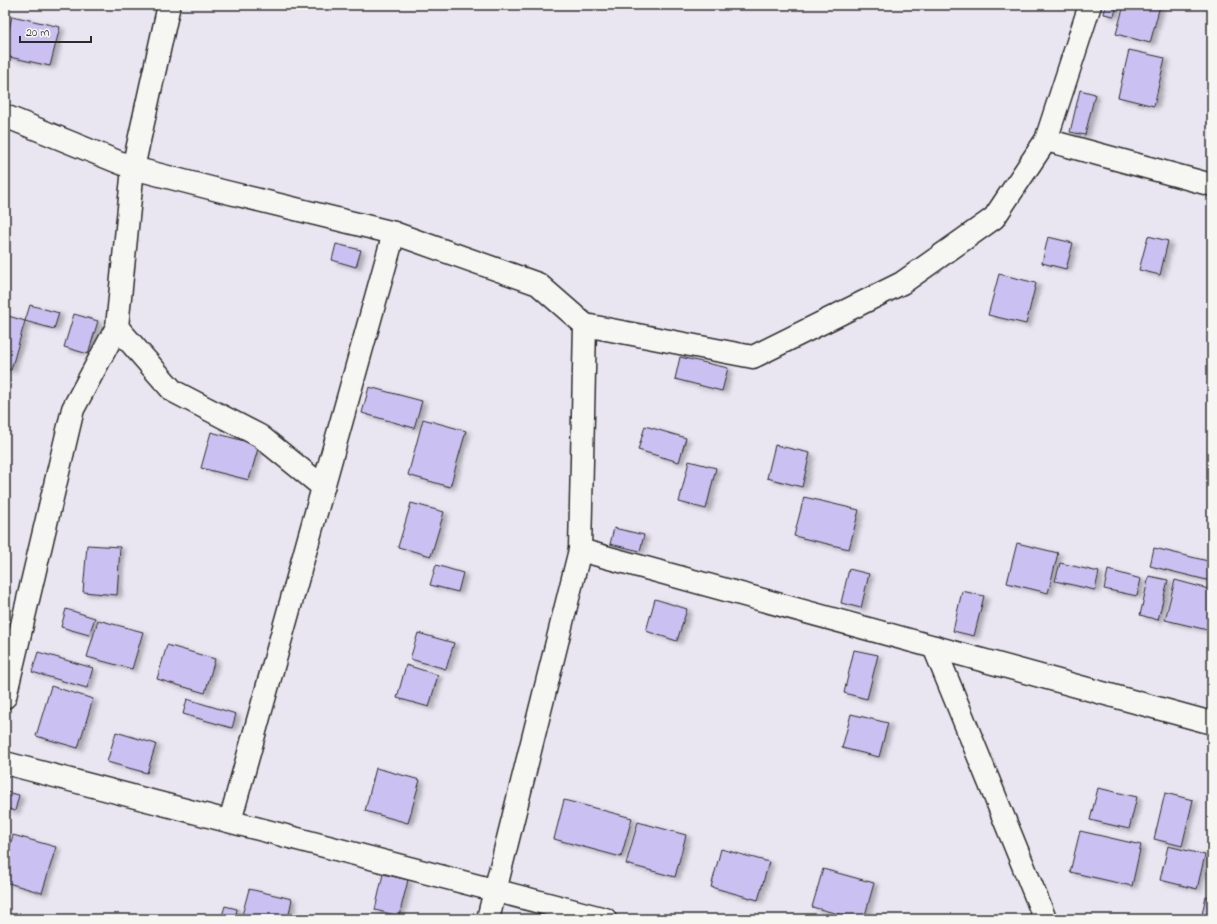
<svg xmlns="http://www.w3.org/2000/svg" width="1217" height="924" font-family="'Indie Flower',sans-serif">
<defs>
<filter id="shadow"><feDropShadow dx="4.5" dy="2.5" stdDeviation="2" flood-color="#0004"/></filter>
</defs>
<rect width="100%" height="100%" fill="#e9e6f2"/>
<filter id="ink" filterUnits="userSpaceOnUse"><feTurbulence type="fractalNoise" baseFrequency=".025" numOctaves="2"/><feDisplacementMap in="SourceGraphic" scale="8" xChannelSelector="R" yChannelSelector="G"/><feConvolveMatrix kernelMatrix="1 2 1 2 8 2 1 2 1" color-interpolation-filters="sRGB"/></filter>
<g filter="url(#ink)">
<g fill="#cbc0f2" stroke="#2b2b2b" filter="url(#shadow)">
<polygon points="1106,5 1117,5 1114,16 1104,14"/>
<polygon points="1124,5 1160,6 1150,43 1116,34"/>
<polygon points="12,16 60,27 50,66 5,56 5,47"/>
<polygon points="1129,50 1165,58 1154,106 1118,97"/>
<polygon points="1080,90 1095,94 1085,135 1070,132"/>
<polygon points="1148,236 1168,241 1160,275 1139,270"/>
<polygon points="1048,237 1073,243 1066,269 1042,263"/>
<polygon points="336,244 361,250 356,267 332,260"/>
<polygon points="999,274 1036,283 1026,324 988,315"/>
<polygon points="30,305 59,313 54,329 25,321"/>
<polygon points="74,314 98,321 88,354 64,347"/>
<polygon points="5,315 25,321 11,370 5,368"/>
<polygon points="680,357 728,368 722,391 675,379"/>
<polygon points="369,387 422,401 414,428 362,413"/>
<polygon points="423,419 466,431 450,487 408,475"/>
<polygon points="645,426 686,438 679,462 638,450"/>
<polygon points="211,432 259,445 249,480 201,468"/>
<polygon points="775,445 810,453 802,487 767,478"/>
<polygon points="689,461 716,468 706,509 679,502"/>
<polygon points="804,497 859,510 849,549 794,536"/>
<polygon points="411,503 444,512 431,556 398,547"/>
<polygon points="614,528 644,535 640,551 610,544"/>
<polygon points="1017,543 1058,553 1048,593 1007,583"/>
<polygon points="87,545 120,547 117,595 83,592"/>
<polygon points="1154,548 1212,562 1211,581 1150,566"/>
<polygon points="1060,563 1099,572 1095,590 1055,581"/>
<polygon points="436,565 463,573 458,592 430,585"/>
<polygon points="849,569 869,574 861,608 841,603"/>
<polygon points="1108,570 1141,579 1137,596 1104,589"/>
<polygon points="1149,576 1168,580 1158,620 1140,615"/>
<polygon points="1175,580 1212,590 1212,631 1165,620"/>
<polygon points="962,591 984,596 974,636 953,631"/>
<polygon points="655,599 687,609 677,641 646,631"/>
<polygon points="66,609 95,618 89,635 61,627"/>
<polygon points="98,620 143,632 132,669 87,657"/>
<polygon points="418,633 454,643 446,669 410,659"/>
<polygon points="167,645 215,659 205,693 157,679"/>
<polygon points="854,650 878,655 867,699 844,693"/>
<polygon points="38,652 93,668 87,688 32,672"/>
<polygon points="406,665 438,675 429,707 397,698"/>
<polygon points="51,686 93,699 78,748 36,736"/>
<polygon points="187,699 236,714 232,728 183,714"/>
<polygon points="851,714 888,723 879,757 842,748"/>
<polygon points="116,732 156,744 147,773 107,762"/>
<polygon points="376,768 420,780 408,823 365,811"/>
<polygon points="1098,788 1137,797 1129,829 1090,820"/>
<polygon points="6,792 19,795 15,811 5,808"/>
<polygon points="1165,793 1193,800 1182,846 1154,839"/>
<polygon points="564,800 632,818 621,857 554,839"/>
<polygon points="638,822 686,835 675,877 626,864"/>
<polygon points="1080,831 1141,845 1132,886 1070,872"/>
<polygon points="13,835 56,847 42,893 5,882 5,863"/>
<polygon points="1168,846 1205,855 1197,889 1160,880"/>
<polygon points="721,849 769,862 758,900 711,887"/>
<polygon points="823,869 874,883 864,919 857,919 812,907"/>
<polygon points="383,874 408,880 399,916 375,910"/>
<polygon points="249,889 292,899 288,919 241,919"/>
<polygon points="1206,896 1212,898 1212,919 1201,919"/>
<polygon points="225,906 237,909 235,919 221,919"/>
</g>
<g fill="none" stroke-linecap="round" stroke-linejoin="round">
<defs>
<g id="minor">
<polyline points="5,116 133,168 222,191 394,233 538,284 585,325 580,550 488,919"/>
<polyline points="1046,140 1212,185"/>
<polyline points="585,325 753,357 902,283 994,218 1046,140 1090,5"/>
<polyline points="117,327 173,391 260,436 323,487"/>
<polyline points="580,550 1212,723"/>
<polyline points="934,647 1045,919"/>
<polyline points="5,697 73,409 117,327 133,168 169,5"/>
<polyline points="5,763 605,919"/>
<polyline points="230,821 394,233"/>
</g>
</defs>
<use href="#minor" stroke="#2b2b2b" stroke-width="25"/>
<use href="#minor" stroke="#f6f6f2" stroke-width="22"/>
</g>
</g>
<rect width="1217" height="924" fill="none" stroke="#f6f6f2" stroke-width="20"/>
<rect x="10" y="10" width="1197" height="904" fill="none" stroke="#2b2b2b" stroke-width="1.5" filter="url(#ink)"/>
<path d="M20 36v6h71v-6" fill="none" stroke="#2b2b2b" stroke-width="2"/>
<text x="26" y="36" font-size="12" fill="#2b2b2b" stroke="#f6f6f2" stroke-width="3" paint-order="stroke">20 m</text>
</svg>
